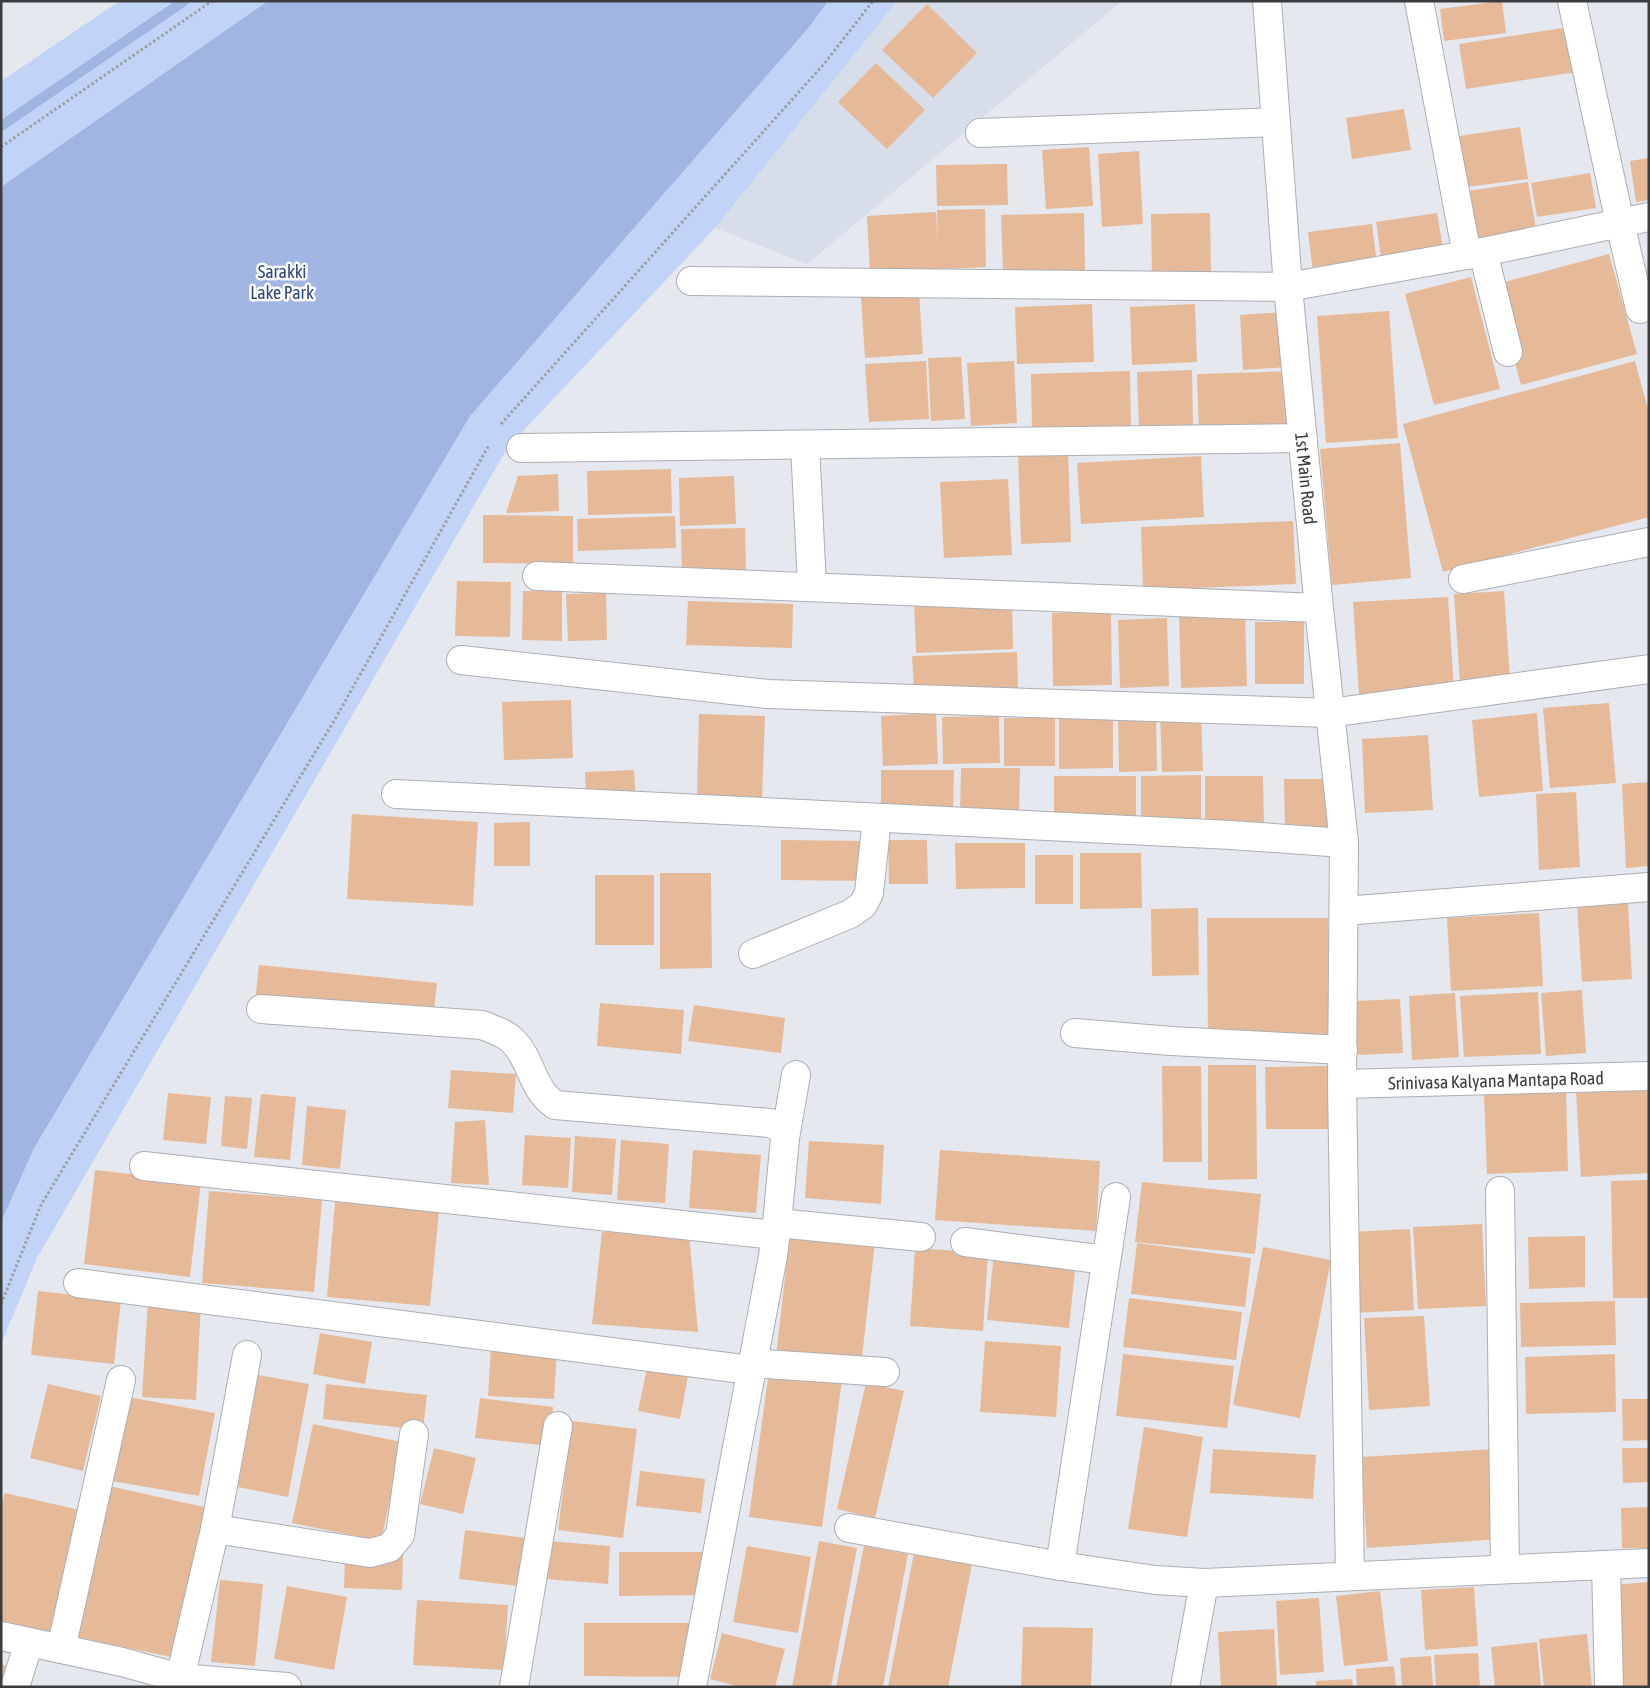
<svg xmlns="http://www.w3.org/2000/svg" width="1650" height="1688" font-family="'Asap Condensed',sans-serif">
<rect width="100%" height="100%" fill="#e5e8ee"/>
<polygon fill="#d7dde9" points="897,1 1122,1 807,264 715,228"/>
<polygon fill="#c1d3f6" points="120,1 897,1 715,228 508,447 37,1258 1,1344 1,81"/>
<polygon fill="#a0b5e2" points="268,1 828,1 809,27 470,416 34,1148 1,1222 1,187"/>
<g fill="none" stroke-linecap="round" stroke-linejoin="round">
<polyline stroke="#a0b5e2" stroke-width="10" points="1,126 184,1"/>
</g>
<g fill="#e6ba98">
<polygon points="1502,1 1506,33 1444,41 1440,9"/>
<polygon points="927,4 977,53 933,98 882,50"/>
<polygon points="1570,27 1577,72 1466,89 1459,44"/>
<polygon points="876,63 925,110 887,149 838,102"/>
<polygon points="1404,109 1411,150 1352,159 1346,118"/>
<polygon points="1520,127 1528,179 1467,187 1459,136"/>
<polygon points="1089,147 1093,206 1046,209 1042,150"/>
<polygon points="1139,151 1143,224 1102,227 1098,154"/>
<polygon points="1649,158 1649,200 1636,202 1630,161"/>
<polygon points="1007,164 1008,205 937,206 936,165"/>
<polygon points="1590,173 1596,208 1537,217 1531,183"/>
<polygon points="1528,182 1536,229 1470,239 1462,192"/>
<polygon points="985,209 986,267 939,269 939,271 870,275 867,216 936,212 938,246 937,210"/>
<polygon points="1084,213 1085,270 1003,271 1001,215"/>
<polygon points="1210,213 1211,276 1152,277 1151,214"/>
<polygon points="1437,213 1444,254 1382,264 1376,222"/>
<polygon points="1372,224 1377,264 1313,272 1308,232"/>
<polygon points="1609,254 1637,354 1521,385 1494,285"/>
<polygon points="1471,277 1500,389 1434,405 1405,294"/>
<polygon points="919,292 923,354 865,358 861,297"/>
<polygon points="1092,304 1094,362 1017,364 1015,307"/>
<polygon points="1195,304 1197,362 1132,365 1130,307"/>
<polygon points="1389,311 1398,438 1326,443 1317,316"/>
<polygon points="1284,312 1287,367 1243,370 1240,315"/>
<polygon points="961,357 965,419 931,421 928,358"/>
<polygon points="926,361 929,419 869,422 865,364"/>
<polygon points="1014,361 1017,423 971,426 967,363"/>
<polygon points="1635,361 1649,413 1649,517 1443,572 1403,424"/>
<polygon points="1192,370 1193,426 1139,428 1137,372"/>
<polygon points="1130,371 1131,426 1032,429 1031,374"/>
<polygon points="1292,371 1294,433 1199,436 1197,374"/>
<polygon points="1400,443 1411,578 1332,585 1320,449"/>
<polygon points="1068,451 1071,542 1021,544 1018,453"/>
<polygon points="1201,456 1204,517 1081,524 1077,463"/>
<polygon points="671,469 672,513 588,515 587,471"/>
<polygon points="558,474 559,511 506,513 518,476"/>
<polygon points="734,476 736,524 680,526 679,478"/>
<polygon points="1008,479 1012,555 944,558 940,482"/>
<polygon points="483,515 573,516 573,564 483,563"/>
<polygon points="675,516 676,548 578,551 577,519"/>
<polygon points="1293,521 1296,584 1143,590 1141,527"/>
<polygon points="745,528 746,572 682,573 681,529"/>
<polygon points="457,581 511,582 510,637 455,636"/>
<polygon points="523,591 562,591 562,641 522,640"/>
<polygon points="1504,591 1510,679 1460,683 1454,594"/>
<polygon points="606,593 607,640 568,641 566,594"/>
<polygon points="1012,597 1013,649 916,653 914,601"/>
<polygon points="1448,597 1454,689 1359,695 1353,602"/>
<polygon points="688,601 793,604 792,648 686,645"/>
<polygon points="1111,612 1112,685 1053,686 1052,613"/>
<polygon points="1245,612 1247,686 1181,688 1179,615"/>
<polygon points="1167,618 1169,686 1120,688 1118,620"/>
<rect x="1255" y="622" width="49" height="62"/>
<polygon points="1017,652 1018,688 914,691 912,656"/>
<polygon points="571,700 573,758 504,760 502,702"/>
<polygon points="1609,703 1616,783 1550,788 1543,708"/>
<polygon points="936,713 938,764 883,766 881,716"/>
<polygon points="1201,713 1203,771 1162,772 1160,714"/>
<polygon points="1537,713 1543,791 1479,797 1472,720"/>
<polygon points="699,714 765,716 762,798 697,796"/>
<polygon points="1156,715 1157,771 1119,772 1118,716"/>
<polygon points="999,716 1000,763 943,764 942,717"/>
<polygon points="1113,717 1113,768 1059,769 1059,718"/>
<rect x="1004" y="718" width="51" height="48"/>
<polygon points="1428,735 1433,810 1365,813 1362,739"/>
<polygon points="961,768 1020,768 1019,814 960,813"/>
<polygon points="634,770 636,801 586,803 585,772"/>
<polygon points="881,770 954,770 953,814 881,814"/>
<polygon points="1201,775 1201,823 1141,823 1141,776"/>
<rect x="1054" y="776" width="82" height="44"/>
<polygon points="1205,776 1263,776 1264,824 1205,824"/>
<polygon points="1284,779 1327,779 1327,828 1285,828"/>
<polygon points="1649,782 1649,866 1626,868 1622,784"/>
<polygon points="1576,792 1580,867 1539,870 1536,794"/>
<polygon points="352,814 478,822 473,906 347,899"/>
<polygon points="530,822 530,866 494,866 494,823"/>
<polygon points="781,840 868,841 868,881 781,880"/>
<polygon points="888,840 927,840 928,884 889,884"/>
<polygon points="955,843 1025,843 1025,888 956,889"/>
<polygon points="1080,853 1141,853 1142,908 1080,909"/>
<rect x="1035" y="855" width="38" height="49"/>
<polygon points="660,873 711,873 712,968 660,969"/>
<rect x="595" y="875" width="59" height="70"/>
<polygon points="1628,902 1632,979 1582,982 1577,904"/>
<polygon points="1198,908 1199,975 1152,976 1151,909"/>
<polygon points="1539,913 1543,986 1451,991 1447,918"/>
<polygon points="1207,918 1328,918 1328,1035 1208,1036"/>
<polygon points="259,965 437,983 433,1020 255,1003"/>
<polygon points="1582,990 1586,1053 1546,1056 1541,993"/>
<polygon points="1538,992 1541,1054 1464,1057 1460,996"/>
<polygon points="1455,993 1459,1057 1412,1060 1409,996"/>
<polygon points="1400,999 1403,1053 1358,1055 1355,1001"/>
<polygon points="600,1003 684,1010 681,1054 597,1046"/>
<polygon points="694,1005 785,1018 781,1053 688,1041"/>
<polygon points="1208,1065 1256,1065 1257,1179 1208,1180"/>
<polygon points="1162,1066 1201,1066 1202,1162 1163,1162"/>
<polygon points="1328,1066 1329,1129 1266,1129 1265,1067"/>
<polygon points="451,1070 516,1074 513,1113 448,1108"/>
<polygon points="1649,1088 1649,1173 1581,1177 1576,1093"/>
<polygon points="1566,1092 1568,1171 1487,1174 1484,1094"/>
<polygon points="168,1093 211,1097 206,1144 163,1140"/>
<polygon points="261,1094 296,1097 290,1160 254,1157"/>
<polygon points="225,1096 252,1098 247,1149 221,1146"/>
<polygon points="307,1106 346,1110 340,1169 302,1165"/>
<polygon points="485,1120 489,1185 451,1183 455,1122"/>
<polygon points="525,1135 571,1138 568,1188 522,1185"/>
<polygon points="575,1136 616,1139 612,1195 572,1192"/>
<polygon points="621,1140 669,1144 665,1203 617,1200"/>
<polygon points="809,1141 884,1145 881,1204 805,1198"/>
<polygon points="693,1150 761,1155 756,1213 689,1208"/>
<polygon points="940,1150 1100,1161 1096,1231 935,1220"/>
<polygon points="95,1170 201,1182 190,1277 84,1264"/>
<polygon points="1649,1180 1649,1298 1613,1298 1611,1181"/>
<polygon points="1142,1182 1261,1194 1255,1254 1135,1242"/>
<polygon points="209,1191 322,1200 314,1292 202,1283"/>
<polygon points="335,1202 439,1211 430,1306 327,1297"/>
<polygon points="1482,1224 1486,1306 1418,1309 1413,1227"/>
<polygon points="1410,1229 1414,1310 1354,1313 1350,1232"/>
<polygon points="602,1232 689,1233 698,1332 592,1324"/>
<polygon points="790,1234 875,1242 861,1366 776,1356"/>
<polygon points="1585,1236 1585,1287 1529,1289 1528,1237"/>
<polygon points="1137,1243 1251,1258 1245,1307 1131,1294"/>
<polygon points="1263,1247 1331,1260 1300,1418 1233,1405"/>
<polygon points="915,1248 988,1253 983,1331 910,1326"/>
<polygon points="994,1253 1076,1261 1069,1328 987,1320"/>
<polygon points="38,1291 121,1300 114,1364 31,1355"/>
<polygon points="1129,1298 1242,1312 1236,1360 1123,1347"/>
<polygon points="148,1300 201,1303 196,1400 142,1397"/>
<polygon points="1615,1301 1616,1345 1521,1347 1520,1303"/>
<polygon points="1424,1316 1430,1406 1369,1410 1364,1318"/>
<polygon points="320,1333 372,1342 365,1384 313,1374"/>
<polygon points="985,1341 1061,1346 1056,1417 980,1412"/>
<polygon points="491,1346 557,1350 554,1399 488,1396"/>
<polygon points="1123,1354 1234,1366 1227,1428 1116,1416"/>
<polygon points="1615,1354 1616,1412 1526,1414 1525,1357"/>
<polygon points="647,1368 688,1376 680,1419 638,1411"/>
<polygon points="769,1371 842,1380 822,1527 749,1517"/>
<polygon points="258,1375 309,1384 288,1497 238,1487"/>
<polygon points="866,1383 904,1391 875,1518 837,1509"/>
<polygon points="48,1384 101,1396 83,1471 30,1458"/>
<polygon points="326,1384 427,1395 423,1430 323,1419"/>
<polygon points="128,1397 215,1413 199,1496 112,1481"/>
<polygon points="480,1398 553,1407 549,1446 475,1438"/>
<polygon points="1622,1399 1649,1399 1649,1440 1623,1441"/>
<polygon points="572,1421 637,1429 623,1538 558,1530"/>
<polygon points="313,1424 402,1442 381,1541 292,1523"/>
<polygon points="1144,1427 1203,1437 1187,1537 1128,1529"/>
<polygon points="434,1448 476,1458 463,1514 420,1504"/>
<polygon points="1622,1448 1649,1448 1649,1482 1623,1483"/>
<polygon points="1213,1449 1316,1455 1313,1499 1210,1493"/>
<polygon points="1495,1449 1501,1539 1367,1548 1361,1457"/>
<polygon points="640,1471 705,1479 701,1513 636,1506"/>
<polygon points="109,1486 213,1509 180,1659 76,1637"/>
<polygon points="5,1493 80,1510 52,1634 1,1622 1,1508"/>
<polygon points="1649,1507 1649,1548 1622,1548 1621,1508"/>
<polygon points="465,1530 525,1538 518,1586 459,1579"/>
<polygon points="548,1541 610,1546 608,1584 546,1579"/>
<polygon points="819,1541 857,1548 831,1687 792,1687"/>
<polygon points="747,1546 811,1557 798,1633 733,1622"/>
<polygon points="864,1546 908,1554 883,1687 836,1687"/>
<polygon points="915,1548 973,1559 948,1687 888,1687"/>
<polygon points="619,1552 702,1552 702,1595 619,1596"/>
<polygon points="345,1553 403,1554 402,1590 344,1588"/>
<polygon points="220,1580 263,1584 255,1666 211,1662"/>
<polygon points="1649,1582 1649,1687 1619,1687 1612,1585"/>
<polygon points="287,1586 347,1597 334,1670 274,1659"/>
<polygon points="1474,1587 1478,1646 1425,1650 1421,1590"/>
<polygon points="1380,1591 1388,1661 1344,1666 1336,1596"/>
<polygon points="1319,1598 1324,1672 1280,1675 1276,1601"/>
<polygon points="417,1600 508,1605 504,1670 413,1665"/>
<polygon points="584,1623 692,1623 692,1677 584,1676"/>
<polygon points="1023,1627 1093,1628 1091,1687 1021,1687"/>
<polygon points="1274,1629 1277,1687 1221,1687 1218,1632"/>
<polygon points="722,1633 785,1649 775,1687 741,1687 710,1679"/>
<polygon points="1587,1634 1592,1687 1544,1687 1539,1639"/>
<polygon points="1537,1642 1541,1687 1495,1687 1491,1647"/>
<polygon points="1478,1653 1480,1687 1436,1687 1434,1655"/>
<polygon points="1431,1656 1433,1687 1402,1687 1400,1658"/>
<polygon points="1,1664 7,1666 2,1684 1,1684"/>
<polygon points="1394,1666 1396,1687 1357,1687 1356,1669"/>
<polygon points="1352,1679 1353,1687 1316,1687 1316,1681"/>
</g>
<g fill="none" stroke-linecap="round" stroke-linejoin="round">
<defs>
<g id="minor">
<path id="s1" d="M1267,1L1288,287L1319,608L1344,843L1342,1084L1350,1576"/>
<polyline points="1419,1 1467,255"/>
<polyline points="1572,1 1620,223 1640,309"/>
<polyline points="980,133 1276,122"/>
<polyline points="1483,252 1508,352"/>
<polyline points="691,281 1288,287 1483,252 1649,217"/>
<polyline points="805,445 812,586"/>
<polyline points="521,448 1303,438"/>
<polyline points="537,576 1319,608"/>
<polyline points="1463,579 1649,542"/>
<polyline points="461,660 768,694 1330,713 1649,669"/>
<polyline points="396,794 1231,835 1344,843"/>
<polyline points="1344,911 1649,887"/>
<polyline points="753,954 850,914 863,905 869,893 877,819"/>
<path d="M261,1009L482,1025C492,1029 505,1033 513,1041C532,1060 531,1088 555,1105L770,1123L782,1128L785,1138L777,1223L773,1256L692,1687"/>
<polyline points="1075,1033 1171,1041 1343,1050"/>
<path id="s2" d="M1342,1084L1649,1076"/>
<polyline points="785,1138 796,1075"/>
<polyline points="144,1166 775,1235"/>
<polyline points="1500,1191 1505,1569"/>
<polyline points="777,1223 921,1237"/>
<polyline points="965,1242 1106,1260"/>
<polyline points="78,1283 750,1370"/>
<polyline points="752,1363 885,1372"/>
<polyline points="849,1528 1060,1566 1155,1580 1204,1583 1649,1563"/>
<polyline points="215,1529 370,1553 389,1548 400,1535 414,1434"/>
<polyline points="1606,1565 1609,1687"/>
<polyline points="1060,1566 1116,1197"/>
<polyline points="1,1636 122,1662 180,1678 287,1687"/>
<polyline points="61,1649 121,1380"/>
<polyline points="15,1687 29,1642"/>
<polyline points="178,1687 215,1529 247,1355"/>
<polyline points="514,1687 558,1426"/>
<polyline points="1185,1687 1204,1583"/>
</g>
</defs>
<use href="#minor" stroke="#abaeb4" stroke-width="30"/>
<g stroke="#9ea0a4" stroke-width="3" stroke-dasharray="2.5 2.5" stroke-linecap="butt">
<polyline points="1,147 212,1"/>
<polyline points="501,424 824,64 873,1"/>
<polyline points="1,1304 41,1205 334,721 489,445"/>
</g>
<use href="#minor" stroke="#fff" stroke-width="28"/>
</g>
<g text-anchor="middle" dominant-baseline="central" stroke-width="5" stroke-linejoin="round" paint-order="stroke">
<g font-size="18" fill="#2d467d" stroke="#fff">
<text x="282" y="271">Sarakki<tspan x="282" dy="21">Lake Park</tspan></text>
</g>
<g font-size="18" fill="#3b3c3e" stroke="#fff">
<text stroke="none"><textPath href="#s1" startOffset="479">1st Main Road</textPath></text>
<text stroke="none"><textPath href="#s2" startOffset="154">Srinivasa Kalyana Mantapa Road</textPath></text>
</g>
</g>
<rect width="1650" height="1688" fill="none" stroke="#3b3c3e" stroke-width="5"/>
</svg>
